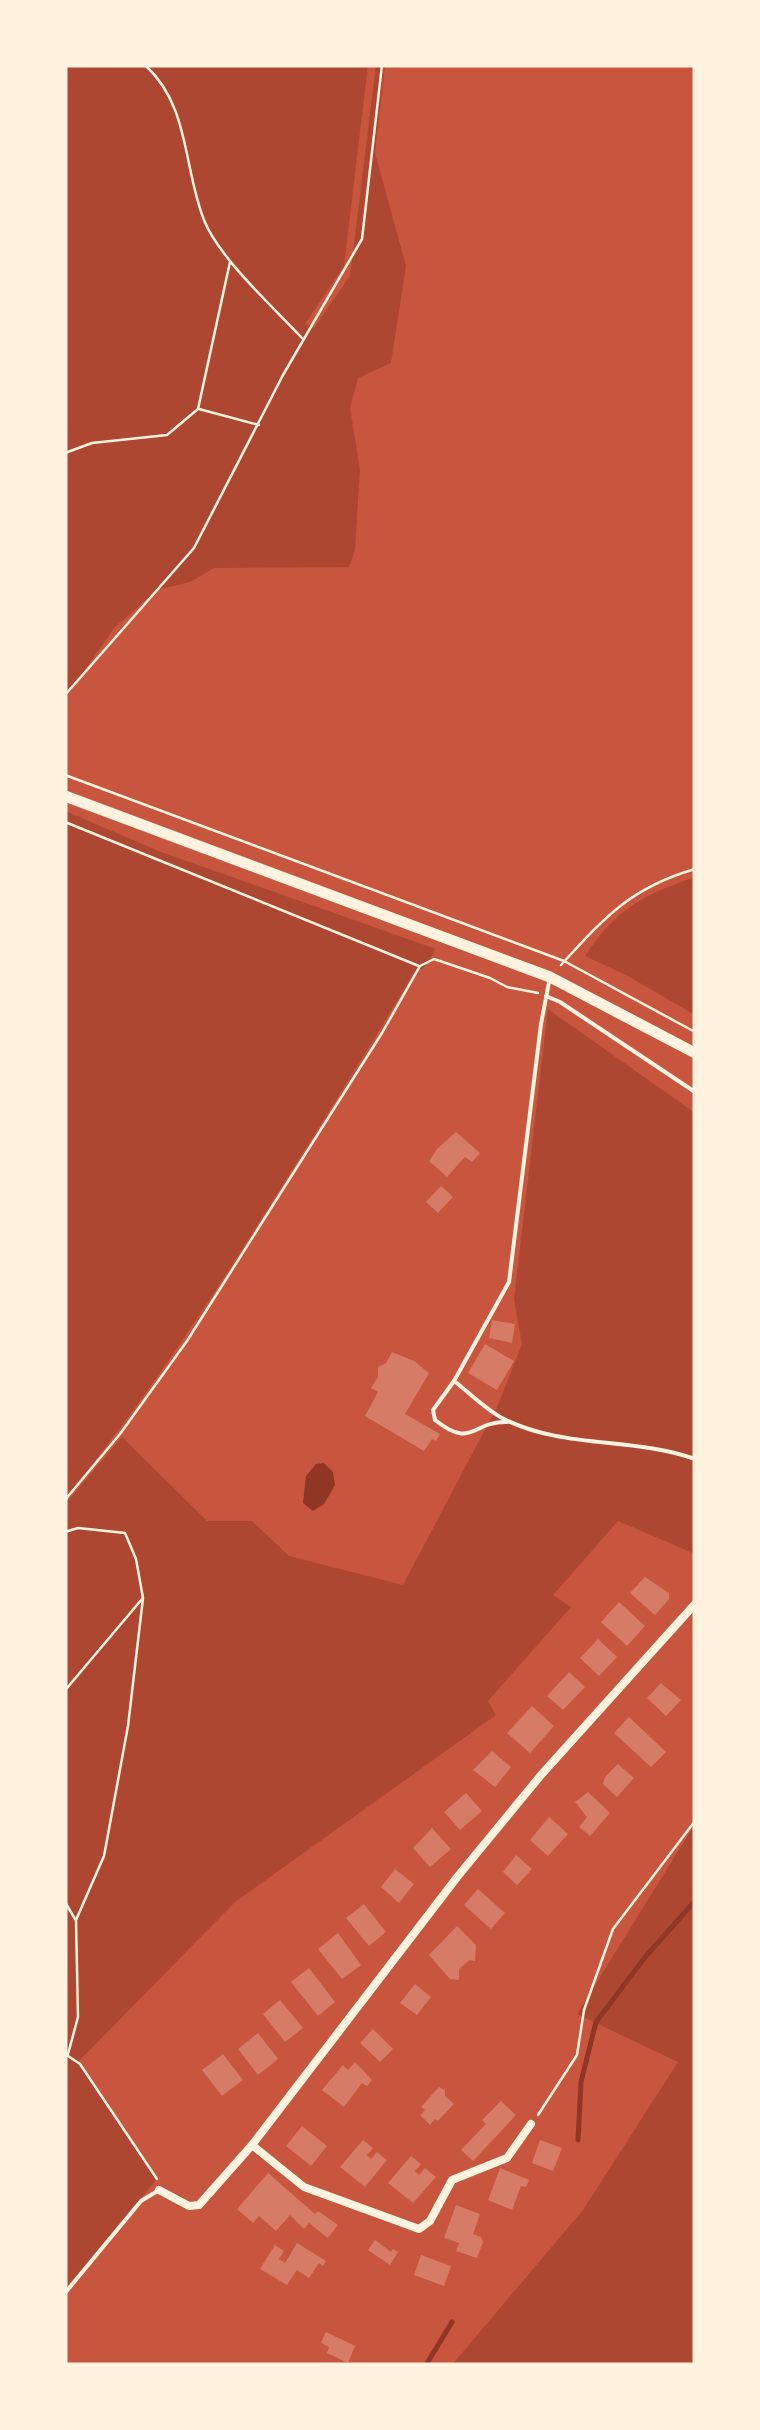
<svg xmlns="http://www.w3.org/2000/svg" width="760" height="2430" font-family="Figtree,sans-serif">
<rect width="100%" height="100%" fill="#c8553d"/>
<g fill="#ae4732">
<polygon points="65,65 368,65 344,266 305,324 314,328 350,276 376,65 385,65 375,153 406,266 391,363 358,378 350,408 360,469 355,550 349,567 214,568 190,582 157,590 114,628 65,699"/>
<path d="M65,811L161,852L436,949L423,969H416C371,1046 323,1121 275,1197C210,1301 144,1403 65,1498Z"/>
<path d="M695,877V1015L626,975L585,956C616,909 643,895 695,877Z"/>
<polygon points="548,1009 695,1113 695,1554 618,1521 553,1595 571,1607 488,1701 496,1715 235,1902 79,2061 156,2180 65,2289 65,1504 122,1437 207,1521 252,1521 289,1556 403,1585 498,1405 522,1344 514,1299"/>
<polygon points="695,1824 695,2365 452,2365 583,2210 678,2062 577,2014"/>
</g>
<polygon fill="#8f3625" points="324,1463 333,1472 335,1485 324,1504 313,1511 303,1503 306,1476 316,1464"/>
<g fill="none" stroke-linecap="round" stroke-linejoin="round">
<g stroke="#8f3625" stroke-width="5">
<polyline points="578,2140 581,2082 596,2022 646,1956 695,1901"/>
<polyline points="426,2365 452,2322"/>
</g>
</g>
<g fill="#d67c66">
<polygon points="456,1132 480,1153 472,1162 465,1157 447,1177 429,1161 437,1149"/>
<polygon points="441,1186 453,1197 438,1213 426,1202"/>
<polygon points="492,1320 515,1324 512,1343 489,1338"/>
<polygon points="485,1344 514,1361 497,1390 468,1373"/>
<polygon points="392,1352 414,1361 429,1373 405,1414 440,1434 436,1441 432,1439 424,1451 365,1416 378,1392 371,1388 378,1377 378,1367 386,1363"/>
<polygon points="645,1577 669,1593 669,1599 655,1615 630,1593"/>
<polygon points="619,1602 645,1626 627,1646 601,1622"/>
<polygon points="598,1639 617,1657 599,1676 580,1658"/>
<polygon points="569,1672 585,1687 563,1710 547,1696"/>
<polygon points="661,1683 681,1700 666,1716 647,1698"/>
<polygon points="532,1706 554,1726 530,1753 507,1733"/>
<polygon points="629,1717 666,1752 651,1767 614,1733"/>
<polygon points="492,1751 511,1767 495,1787 473,1770"/>
<polygon points="618,1764 634,1778 617,1797 603,1784 605,1777"/>
<polygon points="588,1792 610,1813 590,1836 579,1827 587,1817 575,1802"/>
<polygon points="466,1793 482,1811 460,1830 444,1812"/>
<polygon points="549,1817 568,1834 548,1856 530,1840"/>
<polygon points="432,1828 451,1849 430,1867 413,1848"/>
<polygon points="516,1855 532,1869 517,1885 503,1872"/>
<polygon points="395,1869 414,1884 399,1903 381,1887"/>
<polygon points="478,1889 505,1913 491,1929 464,1905"/>
<polygon points="364,1904 386,1932 369,1946 346,1918"/>
<polygon points="457,1926 476,1945 475,1961 470,1960 459,1969 459,1980 450,1979 429,1955"/>
<polygon points="338,1933 361,1965 342,1979 318,1949"/>
<polygon points="309,1968 335,2002 318,2016 291,1982"/>
<polygon points="415,1984 431,1997 417,2015 400,2003"/>
<polygon points="280,2000 303,2028 285,2042 263,2014"/>
<polygon points="373,2029 393,2049 380,2062 360,2043"/>
<polygon points="258,2033 278,2059 258,2075 238,2049"/>
<polygon points="223,2054 243,2080 222,2096 202,2070"/>
<polygon points="355,2062 372,2080 367,2086 362,2083 344,2107 322,2090 343,2065 348,2070"/>
<polygon points="439,2087 445,2090 445,2096 454,2104 438,2121 435,2119 430,2125 420,2115 425,2110 421,2107"/>
<polygon points="501,2101 516,2115 473,2161 461,2150 486,2124 482,2120"/>
<polygon points="302,2126 327,2146 311,2166 286,2146"/>
<polygon points="363,2140 373,2148 367,2155 371,2159 377,2152 387,2160 365,2187 340,2167"/>
<polygon points="540,2140 562,2148 553,2171 532,2163"/>
<polygon points="411,2156 421,2164 415,2171 419,2175 425,2168 436,2177 413,2203 388,2183"/>
<polygon points="500,2168 529,2180 526,2187 521,2186 512,2210 488,2200"/>
<polygon points="268,2173 315,2214 318,2211 338,2225 328,2238 309,2223 304,2229 290,2215 276,2231 259,2216 253,2223 237,2209"/>
<polygon points="456,2205 480,2214 473,2234 481,2237 483,2242 477,2258 456,2251 459,2243 444,2238"/>
<polygon points="375,2240 391,2252 393,2249 398,2252 390,2265 368,2250"/>
<polygon points="297,2243 326,2261 323,2266 319,2263 309,2278 297,2270 287,2285 260,2269 275,2245 284,2251 279,2259 285,2263"/>
<polygon points="421,2255 451,2266 444,2286 414,2275"/>
<polygon points="326,2332 355,2346 348,2363 327,2353 329,2347 321,2343"/>
</g>
<g fill="none" stroke-linecap="round" stroke-linejoin="round">
<g stroke="#fff3e0" stroke-width="2.5">
<path d="M145,65C190,106 183,167 204,220C219,258 273,307 302,338"/>
<polyline points="199,409 259,425"/>
<polyline points="65,453 92,443 167,435 198,409 230,262"/>
<polyline points="65,695 194,548 283,375 362,239 382,65"/>
<polyline points="65,775 564,961 695,1032"/>
<polyline points="65,822 419,966"/>
<path d="M561,965C605,917 630,888 695,869"/>
<polyline points="65,1500 120,1434 187,1341 382,1033 420,966 434,959 490,978 507,987 538,993"/>
<polyline points="65,1532 78,1528 125,1533 136,1559 143,1598 128,1726 104,1856 76,1920 78,2017 68,2054"/>
<polyline points="67,1688 142,1599"/>
<polyline points="65,1902 75,1919"/>
<polyline points="65,2054 80,2064 157,2179"/>
<polyline points="538,2115 577,2055 584,2010 613,1929 695,1821"/>
</g>
<g stroke="#fff3e0" stroke-width="4">
<path d="M549,982L541,1024L509,1282L454,1381C470,1393 486,1410 504,1419C564,1449 633,1437 695,1459"/>
<polyline points="546,996 560,1002 695,1092"/>
<path d="M454,1381L433,1410L435,1420C473,1450 471,1421 507,1422"/>
<polyline points="65,2293 141,2201 159,2190"/>
</g>
<g stroke="#fff3e0" stroke-width="8">
<polyline points="252,2145 304,2187 419,2229 430,2221 452,2180 507,2158 531,2124"/>
<polyline points="159,2190 189,2206 199,2205 252,2145 458,1876 541,1775 695,1604"/>
</g>
<polyline stroke="#fff3e0" stroke-width="11" points="65,796 550,977 695,1053"/>
</g>
<rect width="760" height="2430" fill="none" stroke="#fff3e0" stroke-width="135"/>
</svg>
